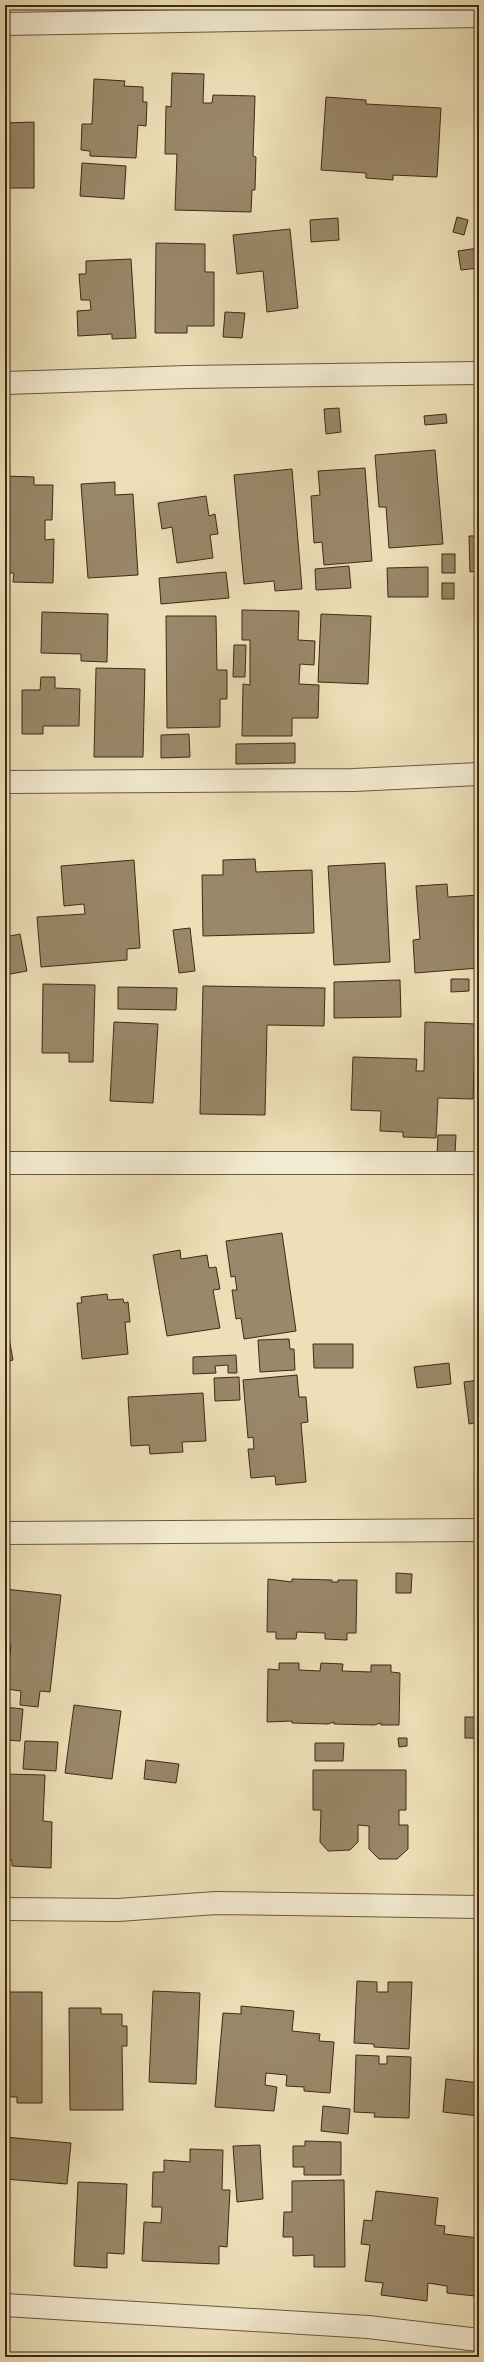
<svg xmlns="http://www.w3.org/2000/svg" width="484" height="2362" font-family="'EB Garamond',serif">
<rect width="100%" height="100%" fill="#ede0b8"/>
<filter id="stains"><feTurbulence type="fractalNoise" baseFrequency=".005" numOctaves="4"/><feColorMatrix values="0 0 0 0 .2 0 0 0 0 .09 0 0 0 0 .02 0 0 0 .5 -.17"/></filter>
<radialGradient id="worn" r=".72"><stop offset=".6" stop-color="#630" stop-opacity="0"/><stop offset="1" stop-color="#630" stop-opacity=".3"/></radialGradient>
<g fill="#9a886a" stroke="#412915">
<polygon points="172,73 204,74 203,103 212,103 213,95 255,96 253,156 256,157 255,190 252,190 251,212 175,210 177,154 165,154 166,106 171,107"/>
<polygon points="94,79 125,81 124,86 143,87 143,102 147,102 146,126 138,125 136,158 90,156 90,151 81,150 82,124 92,124"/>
<polygon points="326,97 366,100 366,104 441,108 437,177 393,175 393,180 366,178 366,173 321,170"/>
<polygon points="34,122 34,188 5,188 5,123"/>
<polygon points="82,163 126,166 124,199 80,196"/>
<polygon points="457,217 468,220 464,235 453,232"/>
<polygon points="338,218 339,240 311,242 310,220"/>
<polygon points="290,229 298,308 267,312 263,271 237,274 233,235"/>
<polygon points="156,243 205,244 205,272 214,272 214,326 187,326 187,333 155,333"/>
<polygon points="479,248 479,268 461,270 458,251"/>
<polygon points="131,259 136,338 112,339 112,334 78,336 77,311 91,310 90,300 81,300 79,274 86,274 86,261"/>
<polygon points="225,312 245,313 242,338 223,337"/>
<polygon points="339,408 341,432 326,434 324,409"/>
<polygon points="446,414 447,423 425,425 424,416"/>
<polygon points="435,450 443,544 389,548 386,507 379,507 375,455"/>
<polygon points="365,468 372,561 324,565 322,542 314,543 311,496 320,495 318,471"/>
<polygon points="292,469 302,589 275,591 274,581 244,584 234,475"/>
<polygon points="5,476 34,477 34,485 53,485 52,520 45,520 45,540 54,539 53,583 13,582 14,573 5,573"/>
<polygon points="115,482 115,495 133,494 138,575 88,578 81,484"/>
<polygon points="206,496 209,516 215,514 218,534 210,535 213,558 177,563 172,527 162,529 158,503"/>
<polygon points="469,536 479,536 479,571 470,572"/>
<rect x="442" y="554" width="13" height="19"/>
<polygon points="349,566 351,588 316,590 315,569"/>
<polygon points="428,567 428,597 388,597 387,568"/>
<polygon points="226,572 229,598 161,604 159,578"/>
<rect x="442" y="583" width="12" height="16"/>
<polygon points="242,610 299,611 298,640 315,641 314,665 300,664 299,684 319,685 318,718 292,718 292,736 242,736 243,684 250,685 250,640 242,640"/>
<polygon points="42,612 108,614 107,662 81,661 81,654 41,653"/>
<polygon points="321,614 371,616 368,684 318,682"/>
<polygon points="166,616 216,616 217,670 227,670 227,699 220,699 220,727 167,728"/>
<polygon points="234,645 246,645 245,677 233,677"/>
<polygon points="96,668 145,669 143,757 94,757"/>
<polygon points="41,677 55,677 55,688 80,689 79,726 43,726 43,734 22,734 22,690 40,690"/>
<rect x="5" y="696" width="3" height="24"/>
<polygon points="189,734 190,757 161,758 161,735"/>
<polygon points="295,743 295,763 236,764 236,744"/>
<rect x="5" y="837" width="2" height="21"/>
<polygon points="255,859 256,872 312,870 314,933 203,936 202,875 223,875 223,860"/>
<polygon points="134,860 140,948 127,949 127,960 41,967 37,917 85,914 84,904 64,906 61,866"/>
<polygon points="385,863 390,962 334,965 328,866"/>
<polygon points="447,884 448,897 479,895 479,968 415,973 413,940 420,939 416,886"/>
<polygon points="190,928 195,971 179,973 173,930"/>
<polygon points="20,934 27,971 5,975 5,937"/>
<polygon points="451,979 469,979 469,991 451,992"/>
<polygon points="400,980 401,1017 334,1018 334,982"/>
<polygon points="43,984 95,985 93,1062 69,1062 69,1053 42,1053"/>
<polygon points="203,986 325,988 324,1026 267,1025 265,1115 200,1114"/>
<polygon points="118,987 177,988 176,1010 118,1009"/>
<polygon points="114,1022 158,1024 153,1103 110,1101"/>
<polygon points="425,1022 476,1024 473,1099 438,1098 436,1138 403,1137 403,1132 380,1131 381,1111 351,1110 353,1057 417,1059 416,1071 424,1071"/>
<polygon points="438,1135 456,1135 455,1154 437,1154"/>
<polygon points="282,1233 296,1331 244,1339 241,1318 236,1319 232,1290 237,1290 235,1276 231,1277 226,1241"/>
<polygon points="180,1250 181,1259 207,1255 209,1268 216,1267 220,1289 213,1290 220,1328 167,1336 153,1255"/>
<polygon points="107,1294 108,1300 123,1299 124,1303 128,1302 130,1322 125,1322 128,1354 82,1359 77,1303 82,1303 81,1297"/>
<polygon points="5,1327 7,1327 13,1360 5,1362"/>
<polygon points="289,1339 290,1349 294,1349 295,1370 260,1372 258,1340"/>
<polygon points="313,1344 353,1344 353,1368 314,1368"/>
<rect x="477" y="1351" width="2" height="19"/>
<polygon points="236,1355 237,1373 228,1373 228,1365 215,1366 216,1373 193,1374 193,1357"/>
<polygon points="449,1363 451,1384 417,1388 414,1367"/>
<polygon points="297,1375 299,1397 306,1397 308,1422 301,1423 306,1482 276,1485 275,1476 251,1478 248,1449 254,1449 253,1437 248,1438 243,1380"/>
<polygon points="239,1377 240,1400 215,1401 214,1378"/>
<polygon points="479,1380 479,1422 469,1424 464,1382"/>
<polygon points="203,1393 206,1441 182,1442 183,1452 150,1454 149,1445 131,1446 128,1397"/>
<polygon points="396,1573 412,1574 411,1593 396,1593"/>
<polygon points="268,1579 292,1582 292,1579 332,1580 332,1582 338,1582 338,1580 357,1580 356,1633 347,1633 347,1640 325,1639 325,1633 297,1632 296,1639 276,1639 276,1632 267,1632"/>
<polygon points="5,1589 61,1595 50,1692 40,1691 38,1707 20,1705 21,1691 6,1689 11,1645 5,1644"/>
<polygon points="279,1663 299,1663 299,1670 320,1671 321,1663 343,1664 342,1671 371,1672 371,1665 391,1665 391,1672 400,1673 399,1725 381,1725 381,1723 374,1725 334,1724 334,1722 328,1724 292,1723 292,1721 267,1722 268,1669 279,1670"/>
<polygon points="74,1705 121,1711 112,1779 65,1773"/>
<polygon points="5,1707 23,1709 20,1741 5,1740"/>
<rect x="465" y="1717" width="14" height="21"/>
<polygon points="398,1738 407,1738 407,1746 399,1747"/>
<polygon points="25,1741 58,1742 56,1771 23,1769"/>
<polygon points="315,1743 344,1743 343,1761 315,1761"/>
<polygon points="146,1760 179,1764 176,1783 144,1779"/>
<polygon points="313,1770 406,1770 406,1810 399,1810 399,1825 408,1825 408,1849 397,1859 379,1859 369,1849 369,1826 358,1825 358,1842 350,1850 328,1851 320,1842 321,1810 313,1810"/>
<polygon points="5,1774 45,1775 43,1821 52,1822 51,1868 12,1866 12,1860 5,1859"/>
<polygon points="357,1981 377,1982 377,1992 388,1992 388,1982 412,1982 409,2049 374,2047 374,2044 354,2043"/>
<polygon points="153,1991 200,1993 196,2084 149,2082"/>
<polygon points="5,1992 42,1992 42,2103 17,2103 17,2097 5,2097"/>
<polygon points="241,2006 294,2011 292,2031 320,2034 319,2041 334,2042 330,2093 304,2091 304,2087 286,2086 287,2075 266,2073 265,2085 277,2087 274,2111 215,2107 223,2013 241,2014"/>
<polygon points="69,2008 101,2008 101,2014 122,2014 122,2026 127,2026 127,2046 122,2046 123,2110 70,2110"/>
<polygon points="356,2055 379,2056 379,2064 387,2064 387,2056 411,2057 409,2118 374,2117 375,2113 354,2112"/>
<polygon points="446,2079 479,2083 479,2116 443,2112"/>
<polygon points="323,2106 350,2109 348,2134 321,2131"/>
<polygon points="5,2137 71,2143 67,2184 5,2179"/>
<polygon points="305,2141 341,2142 341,2175 304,2175 304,2167 293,2167 293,2146 305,2146"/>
<polygon points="260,2145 263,2199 237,2202 233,2146"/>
<polygon points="190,2149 223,2150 222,2190 230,2190 227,2247 219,2246 219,2264 142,2261 144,2222 161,2223 162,2207 152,2207 153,2172 164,2172 164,2160 190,2162"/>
<polygon points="344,2180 345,2267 314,2267 314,2255 293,2256 293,2237 283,2237 284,2212 292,2212 292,2181"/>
<polygon points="78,2182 127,2184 124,2254 107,2253 107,2268 74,2266"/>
<polygon points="376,2191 438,2198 435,2225 445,2226 444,2234 479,2238 475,2296 447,2293 447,2286 428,2283 427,2301 381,2295 383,2283 365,2281 370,2245 361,2244 364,2220 372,2221"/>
</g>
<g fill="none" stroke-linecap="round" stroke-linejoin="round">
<defs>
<g id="street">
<polyline points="5,24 479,16"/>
<polyline points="5,383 187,377 479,373"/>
<polyline points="5,782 354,780 479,774"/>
<polyline points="5,1163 479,1163"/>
<polyline points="5,1533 479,1530"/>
<polyline points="5,1909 118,1910 216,1903 479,1907"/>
<polyline points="5,2305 368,2327 479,2340"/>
</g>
</defs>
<use href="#street" stroke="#6c573e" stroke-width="24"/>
<use href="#street" stroke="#f3ebd1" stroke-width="22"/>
</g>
<rect width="484" height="2362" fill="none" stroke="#ede0b8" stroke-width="20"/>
<rect x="6" y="6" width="472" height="2350" fill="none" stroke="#412915" stroke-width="2"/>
<rect x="10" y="10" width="464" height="2342" fill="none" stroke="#412915"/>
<rect width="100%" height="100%" filter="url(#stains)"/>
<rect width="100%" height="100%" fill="url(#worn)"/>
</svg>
